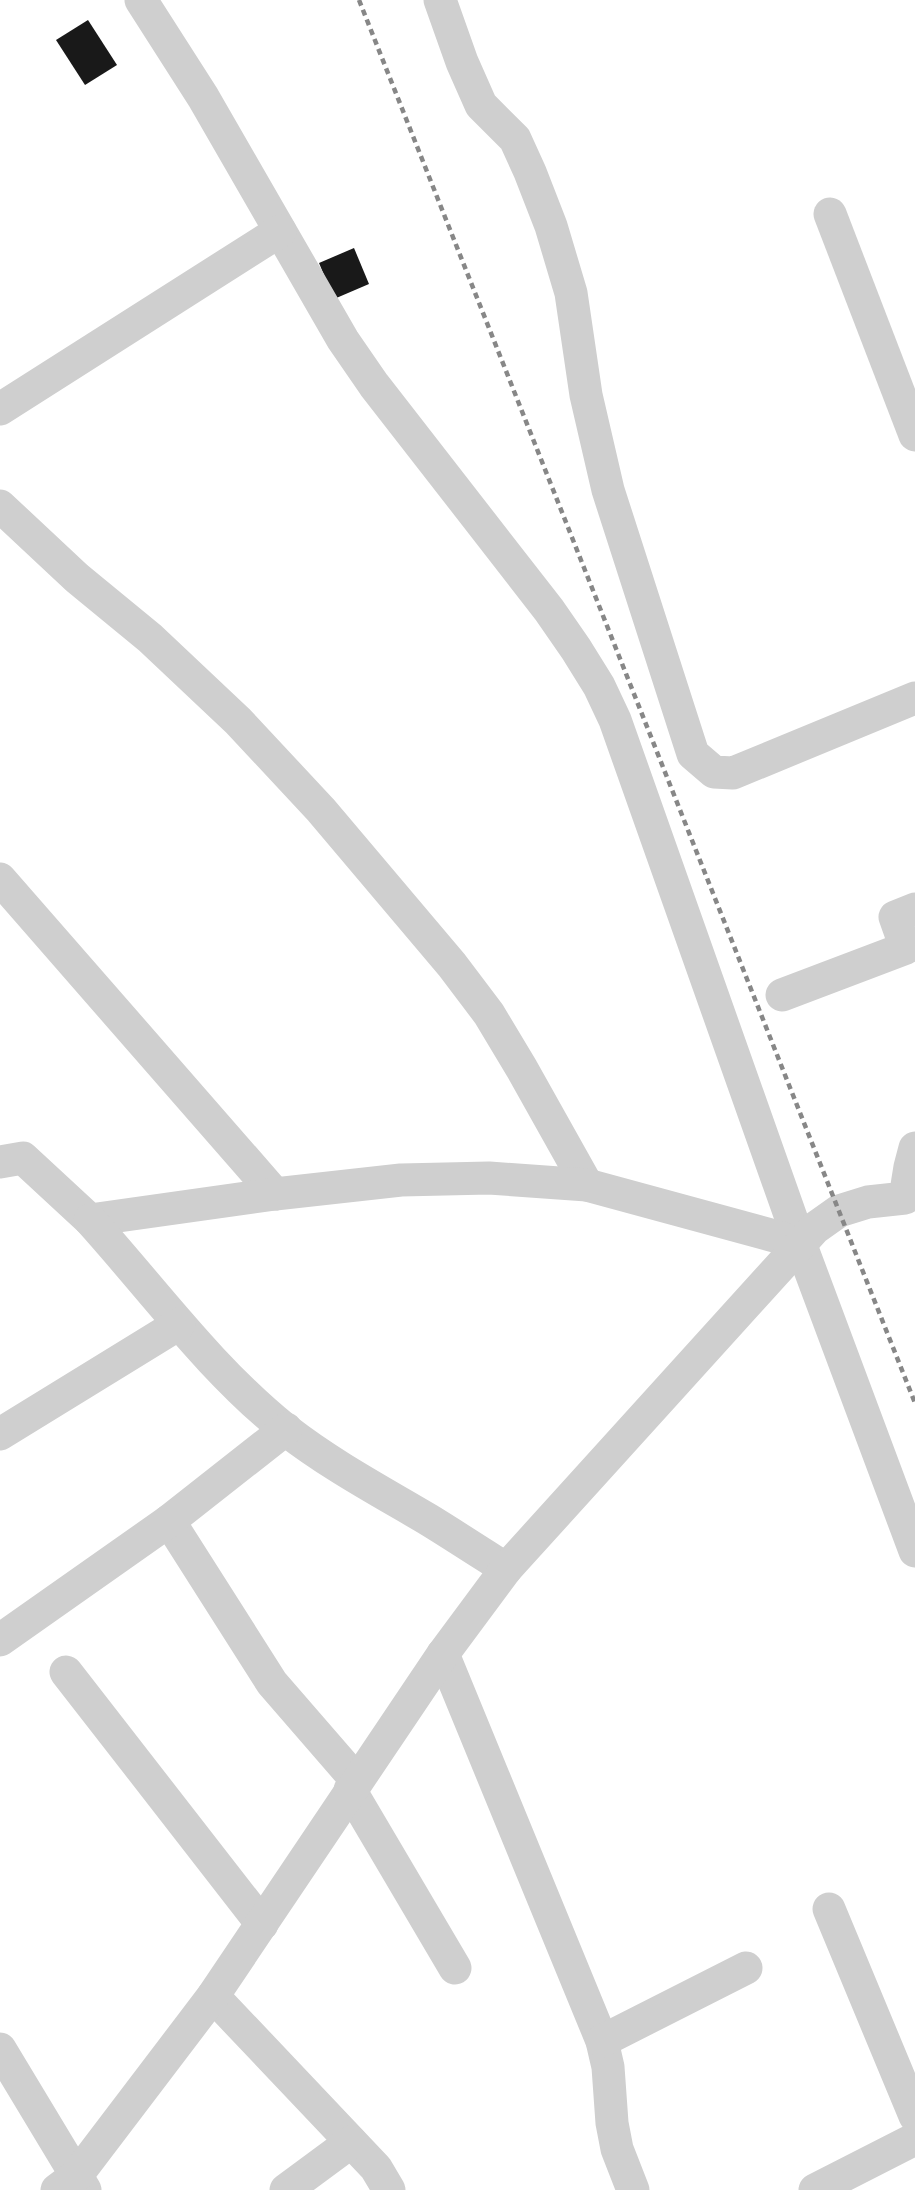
<svg xmlns="http://www.w3.org/2000/svg" width="915" height="2190" font-family="Barlow,sans-serif">
<rect width="100%" height="100%" fill="#fff"/>
<g fill="#191919">
<polygon points="88,20 117,65 85,85 56,40"/>
<polygon points="354,248 369,284 334,299 319,263"/>
</g>
<g fill="none" stroke-linecap="round" stroke-linejoin="round">
<g stroke="#cfcfcf" stroke-width="33">
<polyline points="141,0 203,97 343,340 374,385 549,610 576,649 599,686 615,720 800,1243 915,1551"/>
<polyline points="830,214 915,435"/>
<polyline points="0,409 280,231"/>
<polyline points="0,506 77,578 150,638 238,721 321,810 452,965 489,1014 522,1069 587,1185"/>
<polyline points="0,879 275,1194"/>
<polyline points="782,995 906,948 895,917 915,909"/>
<polyline points="0,1162 23,1158 90,1220 275,1194 401,1180 489,1178 587,1185 800,1243"/>
<path d="M90,1220C154,1291 211,1370 286,1430C331,1465 380,1491 429,1520C455,1536 481,1553 506,1569"/>
<polyline points="0,1434 179,1324"/>
<polyline points="169,1521 272,1683 357,1781"/>
<polyline points="0,1640 169,1521 286,1429"/>
<polyline points="443,1654 602,2041 608,2067 612,2123 617,2149 633,2190"/>
<polyline points="66,1672 262,1924"/>
<polyline points="350,1790 455,1968"/>
<polyline points="829,1909 915,2116"/>
<polyline points="213,1996 376,2168 389,2190"/>
<polyline points="602,2041 746,1968"/>
<polyline points="0,2049 85,2190"/>
<polyline points="57,2190 77,2175 213,1996 443,1654 506,1569 815,1228 839,1211 868,1202 905,1198 910,1167 915,1148"/>
<polyline points="286,2190 351,2142"/>
<polyline points="815,2190 915,2139"/>
</g>
<polyline stroke="#cfcfcf" stroke-width="33" points="440,0 462,62 481,105 515,139 530,172 551,226 571,293 586,395 608,490 693,754 714,772 733,773 915,698"/>
<polyline stroke="#878787" stroke-width="4.5" stroke-dasharray="6 4.5" stroke-linecap="butt" points="359,0 915,1403"/>
</g>
</svg>
